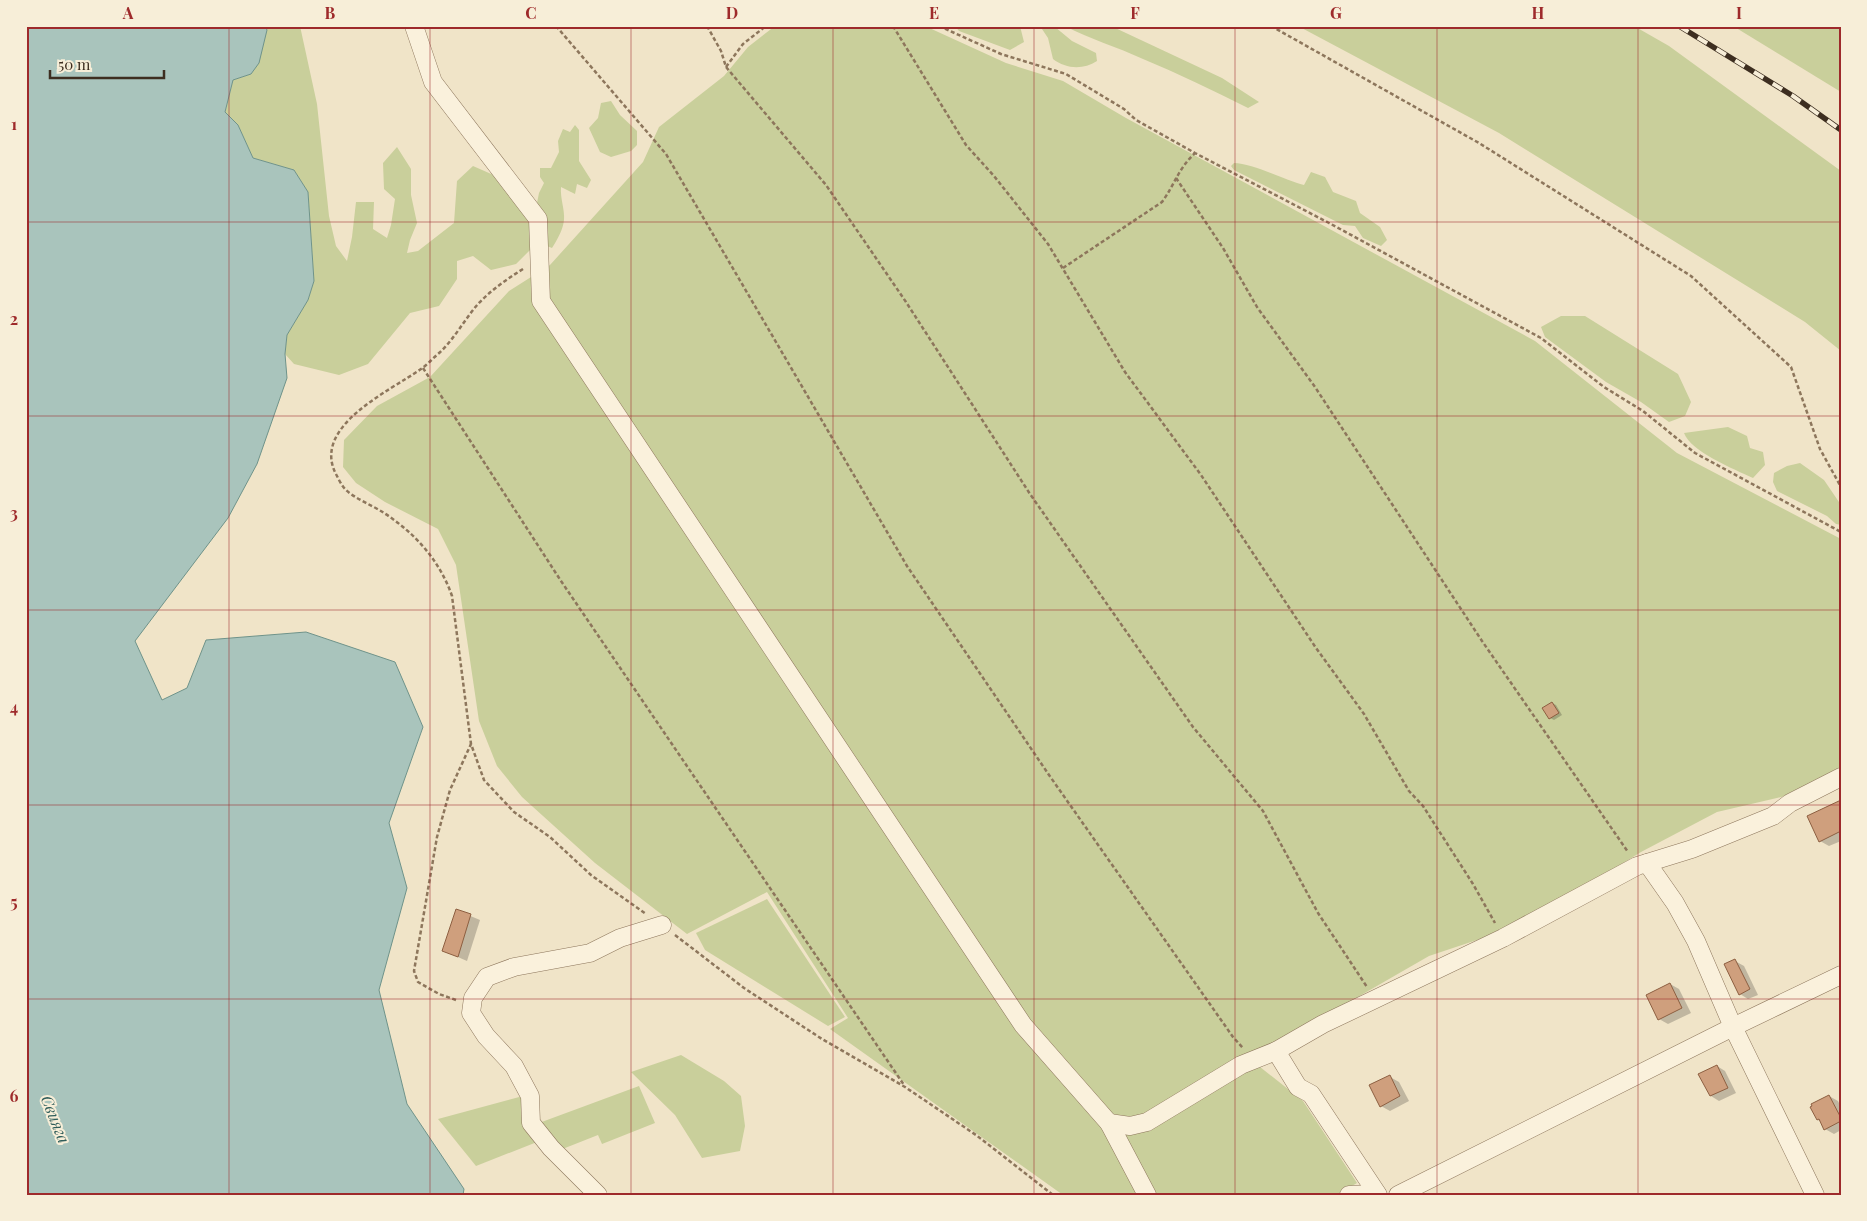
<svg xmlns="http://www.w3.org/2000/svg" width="1867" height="1221" font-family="'Playfair Display',serif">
<rect width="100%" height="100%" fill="#f0e4c8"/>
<g fill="#c9cf9b">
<polygon points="265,26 300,26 317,104 329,216 336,246 347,261 352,237 356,202 374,202 373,229 387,238 391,225 395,199 384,189 383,163 397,147 411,169 411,195 417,223 410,240 407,253 418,251 454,223 457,181 473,166 498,177 531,225 533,247 516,264 491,270 473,256 457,261 457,279 439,306 410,313 368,364 339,375 294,364 285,354 287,335 308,300 314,281 308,192 294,170 253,158 238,125 225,113 233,80 251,74 267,30"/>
<polygon points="775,26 925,26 1006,63 1063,81 1126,118 1535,341 1677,453 1841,539 1841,776 1819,788 1717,812 1641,852 1562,901 1504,931 1429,956 1250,1059 1303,1101 1357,1183 1336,1195 1063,1195 830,1029 848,1018 767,892 687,934 595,863 522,797 497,766 479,721 456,565 438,529 385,502 356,483 343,467 344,440 377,406 430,377 509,291 550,265 643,162 659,127 724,76 748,47"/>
<polygon points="955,26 1020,26 1024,42 1010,50 959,31"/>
<path d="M1040,26L1055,27L1072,41L1096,53L1097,61C1083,70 1066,69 1053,59L1048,38Z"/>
<path d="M1065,26H1111L1222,78L1259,102L1248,108C1214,91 1179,74 1143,59C1117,47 1090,39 1065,26Z"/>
<polygon points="1298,26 1634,26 1669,46 1841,171 1841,351 1805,322 1499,133"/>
<polygon points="1733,26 1841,26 1841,92"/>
<polygon points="611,101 620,115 637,131 637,145 631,151 611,157 600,152 589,128 598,118 601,103"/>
<path d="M575,125L579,130V161L591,180L587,188L577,184L575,194L561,187C560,198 565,210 564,220C563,230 557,240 552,248L547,246L537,203L539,193L544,183L540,177V168H551L559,152L558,141L563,129L570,132Z"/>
<path d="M1234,163C1252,163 1284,180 1304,185L1311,172L1325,177L1333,192L1356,201L1360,213L1380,227L1387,240L1381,246L1363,238L1355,226L1343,225L1234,170L1231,166Z"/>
<polygon points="1561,316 1585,316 1678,374 1691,402 1685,416 1669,422 1641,402 1606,382 1545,337 1541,327"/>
<path d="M1728,427L1747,436L1750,448L1763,452L1765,465L1753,478C1734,469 1691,452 1684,433Z"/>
<polygon points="1800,463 1824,480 1841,505 1841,525 1836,524 1827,516 1777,491 1773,482 1774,473 1787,466"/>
<polygon points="767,899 845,1017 828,1026 705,950 696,933"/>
<polygon points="681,1055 724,1081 741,1096 745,1126 740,1151 702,1158 675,1115 631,1072"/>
<polygon points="639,1086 655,1123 602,1144 598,1135 560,1150 539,1123"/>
<polygon points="523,1096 537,1142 476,1166 438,1119"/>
</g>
<polygon fill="#a9c4bc" stroke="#6f938a" points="26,26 265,26 267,30 259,63 251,74 233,80 225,112 238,125 253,158 294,170 308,192 314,281 308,300 287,335 285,354 287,378 257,464 228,518 135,641 162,700 187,688 206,640 306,632 395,662 423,727 389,823 407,888 379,990 407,1104 464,1189 463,1195 26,1195"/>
<g fill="#0003">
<polygon points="1552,703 1556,705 1562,715 1554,720 1550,718"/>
<polygon points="1841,801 1841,841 1829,846 1820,841"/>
<polygon points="456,910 480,920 467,961 444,951"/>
<polygon points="1735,961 1744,966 1758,995 1748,999 1740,994"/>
<polygon points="1670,984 1679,989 1691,1013 1668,1024 1659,1019"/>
<polygon points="1717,1066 1725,1071 1736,1093 1719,1101 1711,1096"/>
<polygon points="1390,1077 1399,1082 1409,1101 1390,1111 1381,1106"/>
<polygon points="1829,1096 1838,1101 1841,1107 1841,1130 1834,1134 1825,1129 1821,1122 1818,1120"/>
</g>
<g fill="#cf9f7d" stroke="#8d5f41">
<polygon points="1552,702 1559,713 1549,719 1542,708"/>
<polygon points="1841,800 1841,831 1819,842 1807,816"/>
<polygon points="456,909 471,914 458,957 442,951"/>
<polygon points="1735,959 1750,989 1739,995 1724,964"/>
<polygon points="1670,983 1682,1008 1658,1020 1646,995"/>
<polygon points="1717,1065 1728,1088 1710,1096 1698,1074"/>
<polygon points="1390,1075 1400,1096 1380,1107 1369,1085"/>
<polygon points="1829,1095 1841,1118 1841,1121 1824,1130 1819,1119 1817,1120 1810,1107 1812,1106 1811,1104"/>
</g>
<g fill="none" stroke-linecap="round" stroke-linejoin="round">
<defs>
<g id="minor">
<polyline points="414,26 433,82 538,219 541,301 1023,1025 1109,1123 1147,1195"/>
<polyline points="1647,863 1675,903 1696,941 1733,1027 1815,1195"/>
<polyline points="1109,1123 1130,1126 1147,1122 1241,1065 1276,1051"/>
<polyline points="598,1195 551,1148 531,1123 530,1096 514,1066 486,1036 471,1013 473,998 487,977 514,967 590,953 620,938 662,925"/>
<polyline points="1349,1195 1377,1194"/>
<polyline points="1378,1195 1311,1094 1298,1087 1276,1051 1323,1024 1503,938 1637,866 1692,849 1773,816 1790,803 1841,777"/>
<polyline points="1398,1195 1733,1027 1841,975"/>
</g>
</defs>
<use href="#minor" stroke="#8d765c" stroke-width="19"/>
<g stroke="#8d765c" stroke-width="2.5" stroke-dasharray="4 2.5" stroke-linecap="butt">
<polyline points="556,26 666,154 907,566 1049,775 1233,1037 1243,1048"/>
<polyline points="707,26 721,51 726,67 826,185 906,302 1030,494 1193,727 1263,811 1318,913 1367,987"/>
<polyline points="893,26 966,145 994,176 1048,244 1125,372 1201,475 1316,648 1364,714 1409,791 1423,806 1473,884 1495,923"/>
<polyline points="939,26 1001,54 1066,74 1124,109 1136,120 1195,153 1329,223 1541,338 1604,387 1643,411 1695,453 1841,532"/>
<polyline points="1271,26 1479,143 1691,276 1791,367 1820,449 1841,487"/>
<polyline points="726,67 743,44 766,26"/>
<polyline points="1176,178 1223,248 1257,307 1315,387 1482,641 1628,852"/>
<path d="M1063,268L1162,202C1175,184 1178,169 1195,153"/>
<path d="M523,269C507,279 491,290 478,304C464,320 454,340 438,354C432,359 427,365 421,369C390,391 309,427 337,476C339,480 342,486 345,489C355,499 372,505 384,513C415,533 440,561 452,596L471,744L484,780L514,812L550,837L591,875L646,914"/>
<polyline points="423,368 561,581 904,1085"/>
<polyline points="675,935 744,988 822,1039 905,1087 976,1135 1053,1195"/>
<polyline points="456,1000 439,994 418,982 414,971 437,837 450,790 471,744"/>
</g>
<use href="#minor" stroke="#faf1dc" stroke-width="18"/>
<defs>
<polyline id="rail" points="1679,26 1793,96 1841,130"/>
</defs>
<use href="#rail" stroke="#3d2e20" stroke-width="5.5"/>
<use href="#rail" stroke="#f7eed8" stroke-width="4" stroke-dasharray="11" stroke-linecap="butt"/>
</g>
<path fill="none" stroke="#9e2a2b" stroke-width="1" stroke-opacity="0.55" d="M229,26V1195M430,26V1195M631,26V1195M833,26V1195M1034,26V1195M1235,26V1195M1437,26V1195M1638,26V1195M26,222H1841M26,416H1841M26,610H1841M26,805H1841M26,999H1841"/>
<g text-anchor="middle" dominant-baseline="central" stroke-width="4" stroke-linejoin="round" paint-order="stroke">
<g font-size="16" font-style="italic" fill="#2f5d5a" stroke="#f7eed8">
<text transform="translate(56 1119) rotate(68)">Свияга</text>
</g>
</g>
<rect width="1867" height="1221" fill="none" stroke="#f7eed8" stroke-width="55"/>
<path d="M50 70v8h114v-8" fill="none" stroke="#3d2e20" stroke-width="2.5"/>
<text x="58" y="70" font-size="15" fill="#3d2e20" stroke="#f7eed8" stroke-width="4" paint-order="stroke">50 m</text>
<rect x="28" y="28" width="1812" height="1166" fill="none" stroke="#9e2a2b" stroke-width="2"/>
<g font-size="16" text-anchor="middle" font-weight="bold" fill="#9e2a2b">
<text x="128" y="19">A</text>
<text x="330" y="19">B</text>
<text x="531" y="19">C</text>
<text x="732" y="19">D</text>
<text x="934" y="19">E</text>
<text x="1135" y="19">F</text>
<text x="1336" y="19">G</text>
<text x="1538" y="19">H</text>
<text x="1739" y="19">I</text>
<text x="14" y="130">1</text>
<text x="14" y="325">2</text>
<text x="14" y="519">3</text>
<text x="14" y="713">4</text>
<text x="14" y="908">5</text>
<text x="14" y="1102">6</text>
</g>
</svg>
